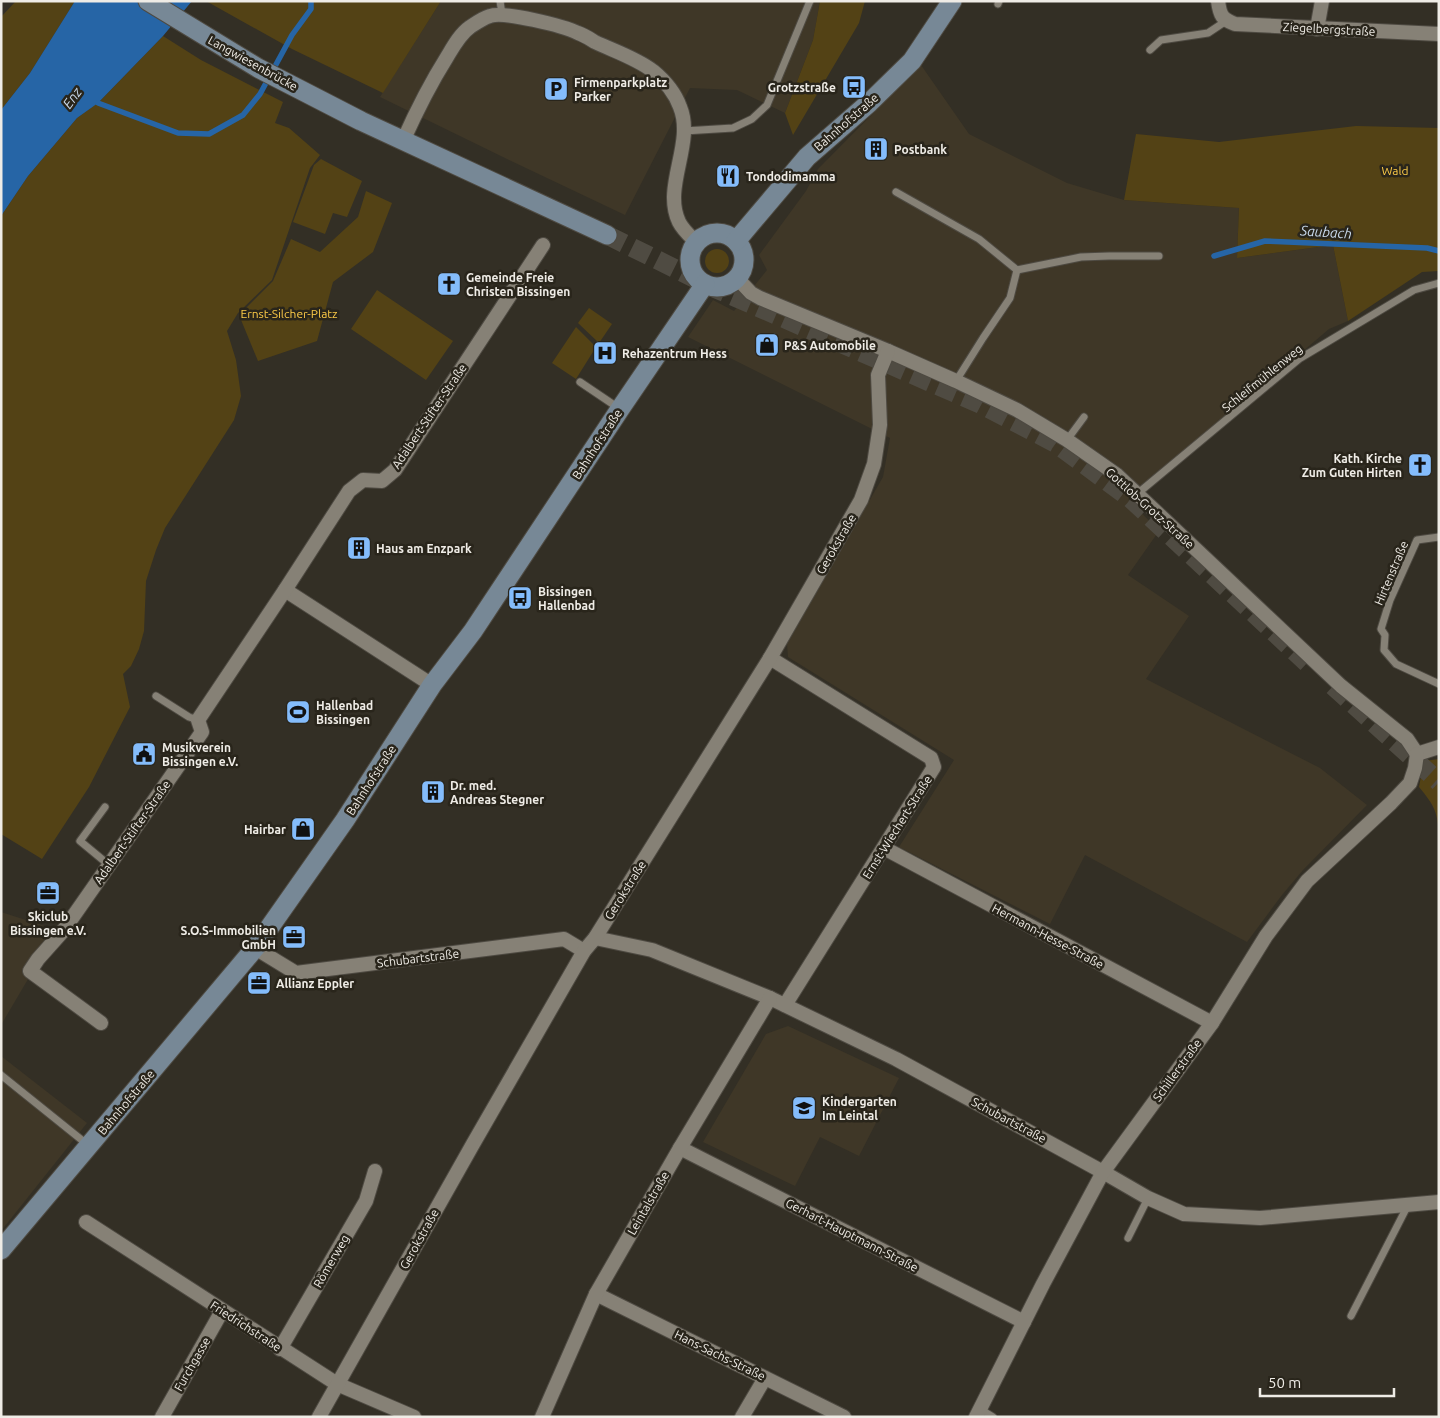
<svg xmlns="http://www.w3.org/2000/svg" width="1440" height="1418" font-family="Ubuntu,sans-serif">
<rect width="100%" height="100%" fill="#332f25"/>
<g fill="#3f3727">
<polygon points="441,1 820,1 813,40 785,113 737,90 690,88 625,215 505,158 380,97"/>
<polygon points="921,65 969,134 1067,183 1124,200 1239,208 1237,258 1333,245 1348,321 1329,329 1128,499 1159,531 1128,575 1189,616 1146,679 1320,768 1367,805 1303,870 1282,895 1247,942 1085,855 1050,924 899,847 954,760 788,657 787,644 883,477 890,438 688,337 713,300 734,311 767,270 759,255 806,191 818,169"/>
<polygon points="1,912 57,930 1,1025"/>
<polygon points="788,1026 899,1078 859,1156 820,1137 795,1186 703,1142 766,1034"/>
<polygon points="1,1056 87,1123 1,1231"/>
</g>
<g fill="#534215">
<polygon points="16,1 75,1 30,73 1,110 1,17"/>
<polygon points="206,1 441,1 383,93 292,49"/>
<polygon points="820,1 865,1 859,23 793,135 785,113 813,40"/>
<polygon points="163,36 201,60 283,102 275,123 289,128 320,155 310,168 272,280 238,313 227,331 236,360 241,396 234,420 165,528 156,550 146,581 144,631 139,649 131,666 123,674 130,707 89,787 42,859 1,834 1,216 28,176 77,118 100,101"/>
<polygon points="1356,126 1439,128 1439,271 1422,272 1348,321 1333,245 1237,258 1239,208 1124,200 1136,134 1219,142"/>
<polygon points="321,159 362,181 347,217 333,213 325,234 293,222 314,165"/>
<polygon points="366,191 392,203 373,252 333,282 317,341 258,361 239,315 273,281 291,239 320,252 358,217"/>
<circle cx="717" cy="261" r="12"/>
<polygon points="377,290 453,341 426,380 351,329"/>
<polygon points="589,308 612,324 599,343 578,323"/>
<polygon points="576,327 596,347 576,379 552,363"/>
<path d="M1439,759V836C1438,812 1434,805 1419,787L1424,761Z"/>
</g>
<polygon fill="#2665a6" points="75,1 192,1 163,36 98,103 77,118 28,176 1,216 1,110 30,73"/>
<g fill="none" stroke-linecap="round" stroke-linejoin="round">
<g stroke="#2665a6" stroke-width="5.5">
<polyline points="98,103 178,133 209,134 243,115 260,94 292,35 311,9 311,1"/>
<polyline points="1214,256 1265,241 1427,248 1439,251"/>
</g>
<g stroke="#4f4b42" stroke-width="19" stroke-dasharray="19 9" stroke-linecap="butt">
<polyline points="607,235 714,288 980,404 1055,443 1131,499 1307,663"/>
<polyline points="1333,686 1439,782"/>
</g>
<defs>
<g id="lane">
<polyline points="500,1 502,14"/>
<polyline points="998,4 999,1"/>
<polyline points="1150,50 1161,40 1208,33 1226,21"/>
<polyline points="684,131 733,128 752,119 767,105 810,1"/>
<polyline points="896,192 979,239 1017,270 1010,298 983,338 956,381"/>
<polyline points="1017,270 1081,257 1109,256 1159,256"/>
<polyline points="580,382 620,409"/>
<polyline points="1067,440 1084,417"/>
<polyline points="1137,494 1299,359 1414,290 1439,283"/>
<polyline points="1439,537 1417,540 1390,600 1381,629 1385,635 1384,650 1396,664 1439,684"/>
<polyline points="156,696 189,717 198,720"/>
<polyline points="105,807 80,841 109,865"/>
<polyline points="1,1075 88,1145"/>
<polyline points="1128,1238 1148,1198"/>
<polyline points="1351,1316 1408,1205"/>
<polyline points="980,1409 993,1417"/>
</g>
<g id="street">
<path d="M1218,1C1220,16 1222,19 1235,24L1439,34"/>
<polyline points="1317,29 1322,1"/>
<path d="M403,141C416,112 430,84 447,57C453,47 460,34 470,27C476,23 483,18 490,16C504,11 564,26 578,33C584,35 590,39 595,42C614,51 636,58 653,71C664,80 675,93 680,107C695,143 662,187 679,222C683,230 690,236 696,242"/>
<polyline points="737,278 751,293 760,298 888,351 956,381 1017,410 1067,440 1117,475 1341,686 1407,739 1417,754"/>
<polyline points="285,590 432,685"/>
<polyline points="770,658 931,758 934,767 785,1005"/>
<polyline points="1417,754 1439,747"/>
<polyline points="884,848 1212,1023"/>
<polyline points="595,938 652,950 770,998 896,1059 1103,1172 1148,1198 1184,1214 1260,1218 1439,1202"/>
<polyline points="255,948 296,973 564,939 584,951"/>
<polyline points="101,1023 30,971 38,959 63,931 202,732 198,720 285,590 349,491 363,480 382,481 395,470 543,245"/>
<polyline points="680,1148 1024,1322"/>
<polyline points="86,1222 337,1384 414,1417"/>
<polyline points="596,1294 844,1417"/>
<polyline points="280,1349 366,1201 375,1171"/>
<polyline points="162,1417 222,1311"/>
<polyline points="319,1417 473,1144 584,951 595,938 770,658 861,500 874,464 880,425 878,375 888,351"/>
<polyline points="542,1417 596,1294 680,1148 770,998"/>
<polyline points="742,1417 765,1378"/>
<polyline points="976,1417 1043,1284 1103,1172 1212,1023 1266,936 1307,881 1391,803 1410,783 1415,768 1417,754"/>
</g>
<g id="secondary">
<polyline points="148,1 258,68 361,121 607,235"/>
<circle cx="717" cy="260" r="27"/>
<polyline points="736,241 807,157 869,103 912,61 952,1"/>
<polyline points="1,1250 255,948 345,820 432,685 473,631 620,409 705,284"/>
</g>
</defs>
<use href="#lane" stroke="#4e4a42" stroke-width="9"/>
<use href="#street" stroke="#4e4a42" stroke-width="16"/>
<use href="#secondary" stroke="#4e4a42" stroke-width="21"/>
<use href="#lane" stroke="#868176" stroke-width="7"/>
<use href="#street" stroke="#868176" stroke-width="14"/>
<use href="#secondary" stroke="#778896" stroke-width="19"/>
</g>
<defs>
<symbol id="bus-square" viewBox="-11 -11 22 22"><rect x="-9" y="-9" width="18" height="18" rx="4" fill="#84bcfb" stroke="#29251b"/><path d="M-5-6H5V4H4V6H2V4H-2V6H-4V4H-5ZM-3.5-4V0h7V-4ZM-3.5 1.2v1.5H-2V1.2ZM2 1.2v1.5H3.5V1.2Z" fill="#111"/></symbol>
<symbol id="parking-square" viewBox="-11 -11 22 22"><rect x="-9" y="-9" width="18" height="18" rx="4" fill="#84bcfb" stroke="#29251b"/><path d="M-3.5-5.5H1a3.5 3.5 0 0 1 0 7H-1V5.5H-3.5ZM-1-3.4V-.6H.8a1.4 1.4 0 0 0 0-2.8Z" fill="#111"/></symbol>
<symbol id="building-square" viewBox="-11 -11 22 22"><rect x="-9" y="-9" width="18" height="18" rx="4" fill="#84bcfb" stroke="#29251b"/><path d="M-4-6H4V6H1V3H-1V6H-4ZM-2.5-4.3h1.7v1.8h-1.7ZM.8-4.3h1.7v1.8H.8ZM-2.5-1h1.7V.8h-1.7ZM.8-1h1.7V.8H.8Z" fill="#111"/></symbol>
<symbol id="restaurant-square" viewBox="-11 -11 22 22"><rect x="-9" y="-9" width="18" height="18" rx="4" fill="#84bcfb" stroke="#29251b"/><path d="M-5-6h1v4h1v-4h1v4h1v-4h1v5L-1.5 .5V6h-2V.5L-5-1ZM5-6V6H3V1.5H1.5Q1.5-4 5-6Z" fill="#111"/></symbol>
<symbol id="church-square" viewBox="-11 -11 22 22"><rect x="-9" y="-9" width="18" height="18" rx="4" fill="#84bcfb" stroke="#29251b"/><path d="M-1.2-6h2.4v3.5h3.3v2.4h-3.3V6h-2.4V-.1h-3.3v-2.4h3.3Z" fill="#111"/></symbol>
<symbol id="shop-square" viewBox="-11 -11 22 22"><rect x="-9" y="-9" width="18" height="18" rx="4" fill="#84bcfb" stroke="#29251b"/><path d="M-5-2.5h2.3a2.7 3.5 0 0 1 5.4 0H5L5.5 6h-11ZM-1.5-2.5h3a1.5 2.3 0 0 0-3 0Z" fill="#111"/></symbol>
<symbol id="hospital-square" viewBox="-11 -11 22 22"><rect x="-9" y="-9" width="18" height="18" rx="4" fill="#84bcfb" stroke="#29251b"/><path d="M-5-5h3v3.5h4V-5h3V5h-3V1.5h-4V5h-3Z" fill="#111"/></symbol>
<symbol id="stadium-square" viewBox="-11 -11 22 22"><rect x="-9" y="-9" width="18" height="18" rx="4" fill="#84bcfb" stroke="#29251b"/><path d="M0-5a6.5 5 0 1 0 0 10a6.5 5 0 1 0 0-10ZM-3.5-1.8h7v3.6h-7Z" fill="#111"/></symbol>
<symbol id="civic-square" viewBox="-11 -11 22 22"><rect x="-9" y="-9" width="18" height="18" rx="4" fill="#84bcfb" stroke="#29251b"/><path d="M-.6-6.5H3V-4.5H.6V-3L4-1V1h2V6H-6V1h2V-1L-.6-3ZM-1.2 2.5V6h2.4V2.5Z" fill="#111"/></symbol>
<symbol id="office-square" viewBox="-11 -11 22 22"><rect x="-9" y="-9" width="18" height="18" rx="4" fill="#84bcfb" stroke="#29251b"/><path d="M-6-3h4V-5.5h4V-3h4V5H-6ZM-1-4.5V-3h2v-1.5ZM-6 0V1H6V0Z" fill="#111"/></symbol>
<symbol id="school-square" viewBox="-11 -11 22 22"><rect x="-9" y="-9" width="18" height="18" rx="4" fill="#84bcfb" stroke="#29251b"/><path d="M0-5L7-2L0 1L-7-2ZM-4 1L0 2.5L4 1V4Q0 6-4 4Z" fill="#111"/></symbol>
</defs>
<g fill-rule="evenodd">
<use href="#bus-square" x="840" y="73" width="28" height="28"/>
<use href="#parking-square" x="542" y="75" width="28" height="28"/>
<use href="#building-square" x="862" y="135" width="28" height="28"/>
<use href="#restaurant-square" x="714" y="162" width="28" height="28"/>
<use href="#church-square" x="435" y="270" width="28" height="28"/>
<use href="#shop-square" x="753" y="331" width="28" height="28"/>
<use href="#hospital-square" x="591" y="339" width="28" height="28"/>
<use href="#church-square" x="1406" y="451" width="28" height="28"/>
<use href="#building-square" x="345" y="534" width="28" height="28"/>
<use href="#bus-square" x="506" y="584" width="28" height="28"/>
<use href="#stadium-square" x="284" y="698" width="28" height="28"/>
<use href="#civic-square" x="130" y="740" width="28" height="28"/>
<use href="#building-square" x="419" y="778" width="28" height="28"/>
<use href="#shop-square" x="289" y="815" width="28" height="28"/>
<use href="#office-square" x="34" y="879" width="28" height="28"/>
<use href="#office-square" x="280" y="923" width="28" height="28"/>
<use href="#office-square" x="245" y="969" width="28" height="28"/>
<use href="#school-square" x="790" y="1094" width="28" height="28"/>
</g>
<g text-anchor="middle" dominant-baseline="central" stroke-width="5" stroke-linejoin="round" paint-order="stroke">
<g font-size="12" fill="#efece6" stroke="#29251b">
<text transform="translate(1329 29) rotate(3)">Ziegelbergstraße</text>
<text transform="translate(253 63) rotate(29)">Langwiesenbrücke</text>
<text transform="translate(846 122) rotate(-41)">Bahnhofstraße</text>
<text transform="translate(1262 378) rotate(-39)">Schleifmühlenweg</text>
<text transform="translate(429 416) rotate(-56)">Adalbert-Stifter-Straße</text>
<text transform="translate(597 444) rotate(-57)">Bahnhofstraße</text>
<text transform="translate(1150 508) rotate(42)">Gottlob-Grotz-Straße</text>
<text transform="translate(836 544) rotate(-60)">Gerokstraße</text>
<text transform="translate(1391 573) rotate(-67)">Hirtenstraße</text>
<text transform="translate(371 780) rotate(-57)">Bahnhofstraße</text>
<text transform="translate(897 827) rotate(-58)">Ernst-Wiechert-Straße</text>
<text transform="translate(132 832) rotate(-55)">Adalbert-Stifter-Straße</text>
<text transform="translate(625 890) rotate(-58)">Gerokstraße</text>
<text transform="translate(1048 936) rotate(28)">Hermann-Hesse-Straße</text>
<text transform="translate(418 958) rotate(-7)">Schubartstraße</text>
<text transform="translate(1177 1070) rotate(-54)">Schillerstraße</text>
<text transform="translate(126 1102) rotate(-50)">Bahnhofstraße</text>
<text transform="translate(1009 1120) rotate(28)">Schubartstraße</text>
<text transform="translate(648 1203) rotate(-60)">Leintalstraße</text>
<text transform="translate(852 1235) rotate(27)">Gerhart-Hauptmann-Straße</text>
<text transform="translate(419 1239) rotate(-61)">Gerokstraße</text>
<text transform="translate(331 1261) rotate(-60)">Römerweg</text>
<text transform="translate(246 1326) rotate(33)">Friedrichstraße</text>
<text transform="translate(720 1355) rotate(26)">Hans-Sachs-Straße</text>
<text transform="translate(192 1364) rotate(-60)">Furchgasse</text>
</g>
<g font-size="12" font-weight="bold" fill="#efece6" stroke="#29251b" text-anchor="start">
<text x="574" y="82">Firmenparkplatz<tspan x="574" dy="14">Parker</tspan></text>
<text x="836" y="87" text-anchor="end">Grotzstraße</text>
<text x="894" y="149">Postbank</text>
<text x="746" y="176">Tondodimamma</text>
<text x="466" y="277">Gemeinde Freie<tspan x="466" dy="14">Christen Bissingen</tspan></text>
<text x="784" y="345">P&amp;S Automobile</text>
<text x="622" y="353">Rehazentrum Hess</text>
<text x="1402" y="458" text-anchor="end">Kath. Kirche<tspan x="1402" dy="14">Zum Guten Hirten</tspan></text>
<text x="376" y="548">Haus am Enzpark</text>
<text x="538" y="591">Bissingen<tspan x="538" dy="14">Hallenbad</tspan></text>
<text x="316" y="705">Hallenbad<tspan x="316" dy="14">Bissingen</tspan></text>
<text x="162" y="747">Musikverein<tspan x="162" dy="14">Bissingen e.V.</tspan></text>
<text x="450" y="785">Dr. med.<tspan x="450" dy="14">Andreas Stegner</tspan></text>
<text x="286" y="829" text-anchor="end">Hairbar</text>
<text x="48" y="916" text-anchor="middle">Skiclub<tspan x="48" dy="14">Bissingen e.V.</tspan></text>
<text x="276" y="930" text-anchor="end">S.O.S-Immobilien<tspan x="276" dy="14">GmbH</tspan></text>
<text x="276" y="983">Allianz Eppler</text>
<text x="822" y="1101">Kindergarten<tspan x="822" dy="14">Im Leintal</tspan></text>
</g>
<g font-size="12" fill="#fcca47" stroke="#29251b">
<text x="1395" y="170">Wald</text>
<text x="289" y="313">Ernst-Silcher-Platz</text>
</g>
<g font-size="14" font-style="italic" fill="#c9d9ec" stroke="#29251b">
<text transform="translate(72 98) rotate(-54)">Enz</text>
<text transform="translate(1326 232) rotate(4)">Saubach</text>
</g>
</g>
<rect width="1440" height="1418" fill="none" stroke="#efece6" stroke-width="5"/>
<path d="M1260 1388v8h134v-8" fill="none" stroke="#efece6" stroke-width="2.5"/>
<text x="1268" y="1388" font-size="15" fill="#efece6" stroke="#29251b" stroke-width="4" paint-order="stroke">50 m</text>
</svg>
